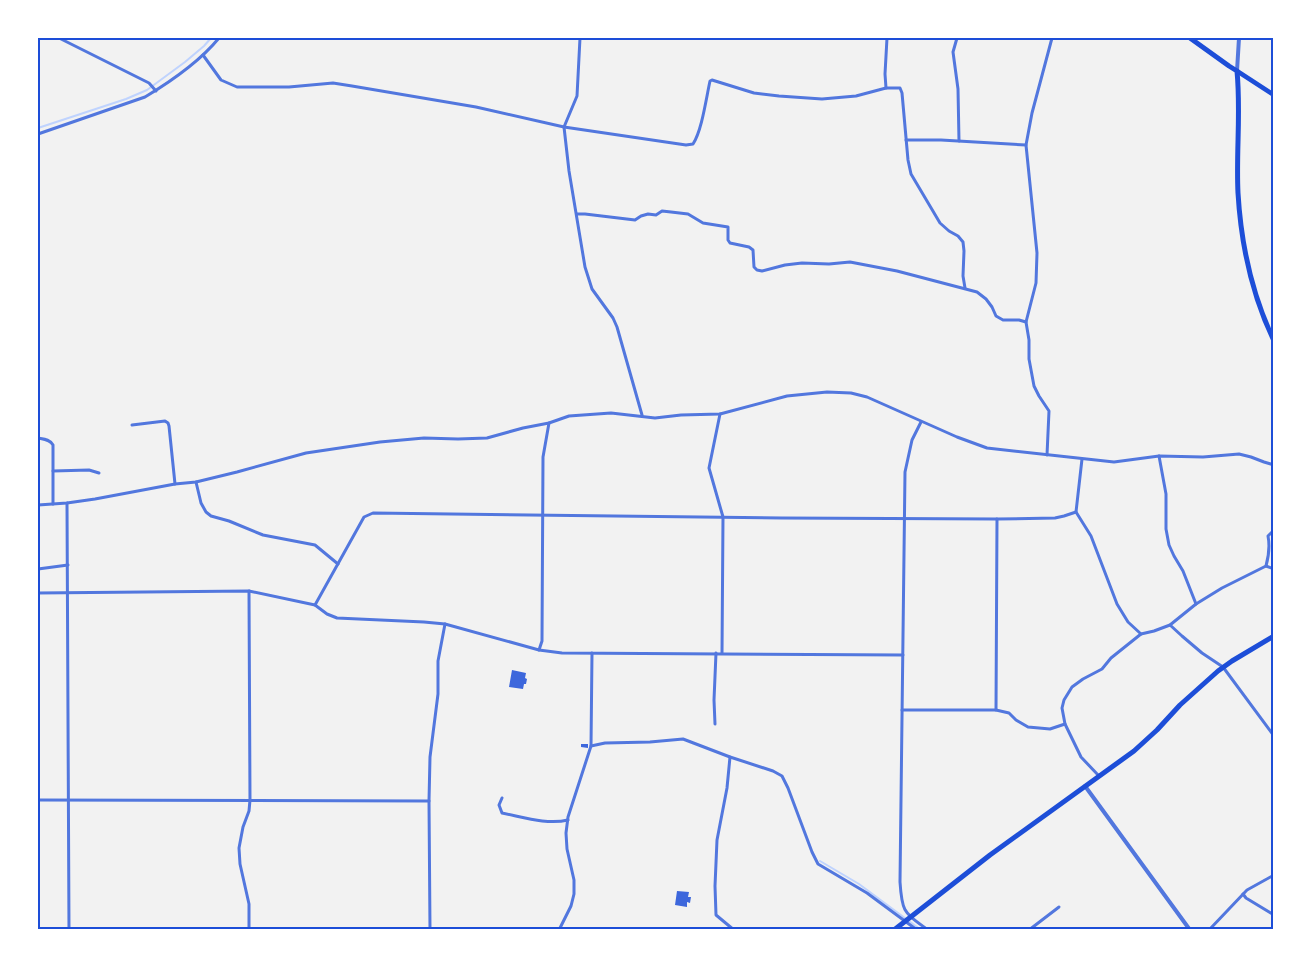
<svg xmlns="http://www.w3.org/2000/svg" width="1311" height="967" font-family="Inter,sans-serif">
<rect width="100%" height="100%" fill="#f2f2f2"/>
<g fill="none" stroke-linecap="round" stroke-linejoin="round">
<g stroke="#bfd3fe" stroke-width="2">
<polyline points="38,128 126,99 147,90 185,62 204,46 211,38"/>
<polyline points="820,861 859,884 921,930"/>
</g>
</g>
<g fill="#3d67dc">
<polygon points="512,670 526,673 525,678 527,679 526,684 524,684 523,689 509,687"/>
<polygon points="581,744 588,744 588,748 581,747"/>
<polygon points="677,891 689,892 688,897 691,897 690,903 687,902 687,907 675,905"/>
</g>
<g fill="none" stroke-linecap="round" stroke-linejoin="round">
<g stroke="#5277de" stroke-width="3">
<polyline points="59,38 149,83 156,91"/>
<polyline points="580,38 577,96 564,127 569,171 585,267 592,289 613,318 617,327 642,415"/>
<polyline points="957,38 953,52 958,89 959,141"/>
<path d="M203,55L221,80L237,87H289L333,83L352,86L476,107L564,127L686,145L693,144C702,130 706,99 710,81L712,80L754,93L779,96L822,99L856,96L886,88H900L902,93L908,160L911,174L940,223L949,231L958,236L963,242L964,251L963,276L965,288"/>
<polyline points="886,88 885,74 887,38"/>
<path d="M38,134L145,97C170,82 201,60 219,38"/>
<polyline points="906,140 941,140 1026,145"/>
<polyline points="577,214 585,214 635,220 641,216 648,214 656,215 662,211 671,212 688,214 703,223 728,227 728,240 730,243 749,247 753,250 754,267 757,270 762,271 785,265 802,263 829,264 850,262 897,271 977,292 986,299 992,307 996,316 1003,320 1019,320 1026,322"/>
<polyline points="720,414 709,468 723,517 722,653"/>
<path d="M921,422L912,440L905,472L900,882C902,913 904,912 928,930"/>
<polyline points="132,425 165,421 168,423 169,426 175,484"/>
<path d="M38,438C43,439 50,439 53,445V504"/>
<polyline points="1047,455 1049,411 1039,396 1034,386 1029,359 1029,340 1026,322 1036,283 1037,253 1026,145 1032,113 1052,38"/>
<polyline points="1159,456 1166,494 1166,529 1169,545 1174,556 1183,571 1196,604"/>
<polyline points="1082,459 1076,512 1091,536 1117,604 1128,622 1141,634"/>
<polyline points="53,471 89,470 99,473"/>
<polyline points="196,482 201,503 206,512 211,516 229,521 263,535 315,545 338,564"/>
<polyline points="67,503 69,930"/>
<polyline points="38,505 67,503 95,499 175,484 196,482 237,472 306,453 380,442 424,438 458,439 487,438 523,428 549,423 569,416 611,413 655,418 681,415 720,414 787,396 827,392 851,393 867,397 957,437 987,448 1114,462 1159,456 1203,457 1239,454 1251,457 1264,462 1274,465"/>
<polyline points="1266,566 1274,569"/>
<polyline points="38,569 68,565"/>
<polyline points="38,593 249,591 315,605 327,614 337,618 424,622 445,624 539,650 562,653 903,655"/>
<polyline points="315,605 364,517 373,513 782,518 997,519 1055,518 1064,516 1076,512"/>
<polyline points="1170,625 1182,636 1202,653 1223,667 1274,736"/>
<polyline points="539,650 542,641 543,457 549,423"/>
<polyline points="902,710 996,710 1009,713 1016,720 1028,727 1050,729 1065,724"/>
<polyline points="996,710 997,519"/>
<polyline points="715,724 714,700 716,653"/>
<polyline points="591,746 605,743 650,742 683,739 730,757 773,771 782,776 788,788 812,852 818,864 867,893 917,930"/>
<polyline points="730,757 727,788 717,840 715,886 716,915 734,930"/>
<path d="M1099,776L1081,757L1065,724L1062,708L1064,700L1072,687L1083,679L1102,669L1111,658L1141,634L1154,631L1170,625L1196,604L1222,588L1266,566C1269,555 1270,546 1268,536L1274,530"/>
<path d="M502,798L499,805L502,813C523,817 547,825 568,820"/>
<polyline points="38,800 429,801"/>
<polyline points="1243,894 1246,898 1274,915"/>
<polyline points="249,930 249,904 240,864 239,848 243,827 249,811 250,800 249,591"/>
<polyline points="430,930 429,801 430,757 438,694 438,661 445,624"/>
<polyline points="559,930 571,906 574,894 574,880 567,849 566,833 568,817 591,746 592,653"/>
<polyline points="1029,930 1059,907"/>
<polyline points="1209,930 1247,890 1274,875"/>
</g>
<g stroke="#5277de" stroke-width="4">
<polyline points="1237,71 1239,38"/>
<polyline points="1085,786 1190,930"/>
</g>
<polyline stroke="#1d4ed8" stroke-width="4.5" points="1237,71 1274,95"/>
<g stroke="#1d4ed8" stroke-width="5">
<path d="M1190,38L1229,66L1237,71C1241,112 1236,152 1238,193C1241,244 1252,295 1274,341"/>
<polyline points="894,930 990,855 1134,751 1157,730 1180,705 1218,671 1232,661 1274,636"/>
</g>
</g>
<rect width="1311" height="967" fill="none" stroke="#ffffff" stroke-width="78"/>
<rect x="39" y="39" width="1233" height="889" fill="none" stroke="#1d4ed8" stroke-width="2"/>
</svg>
